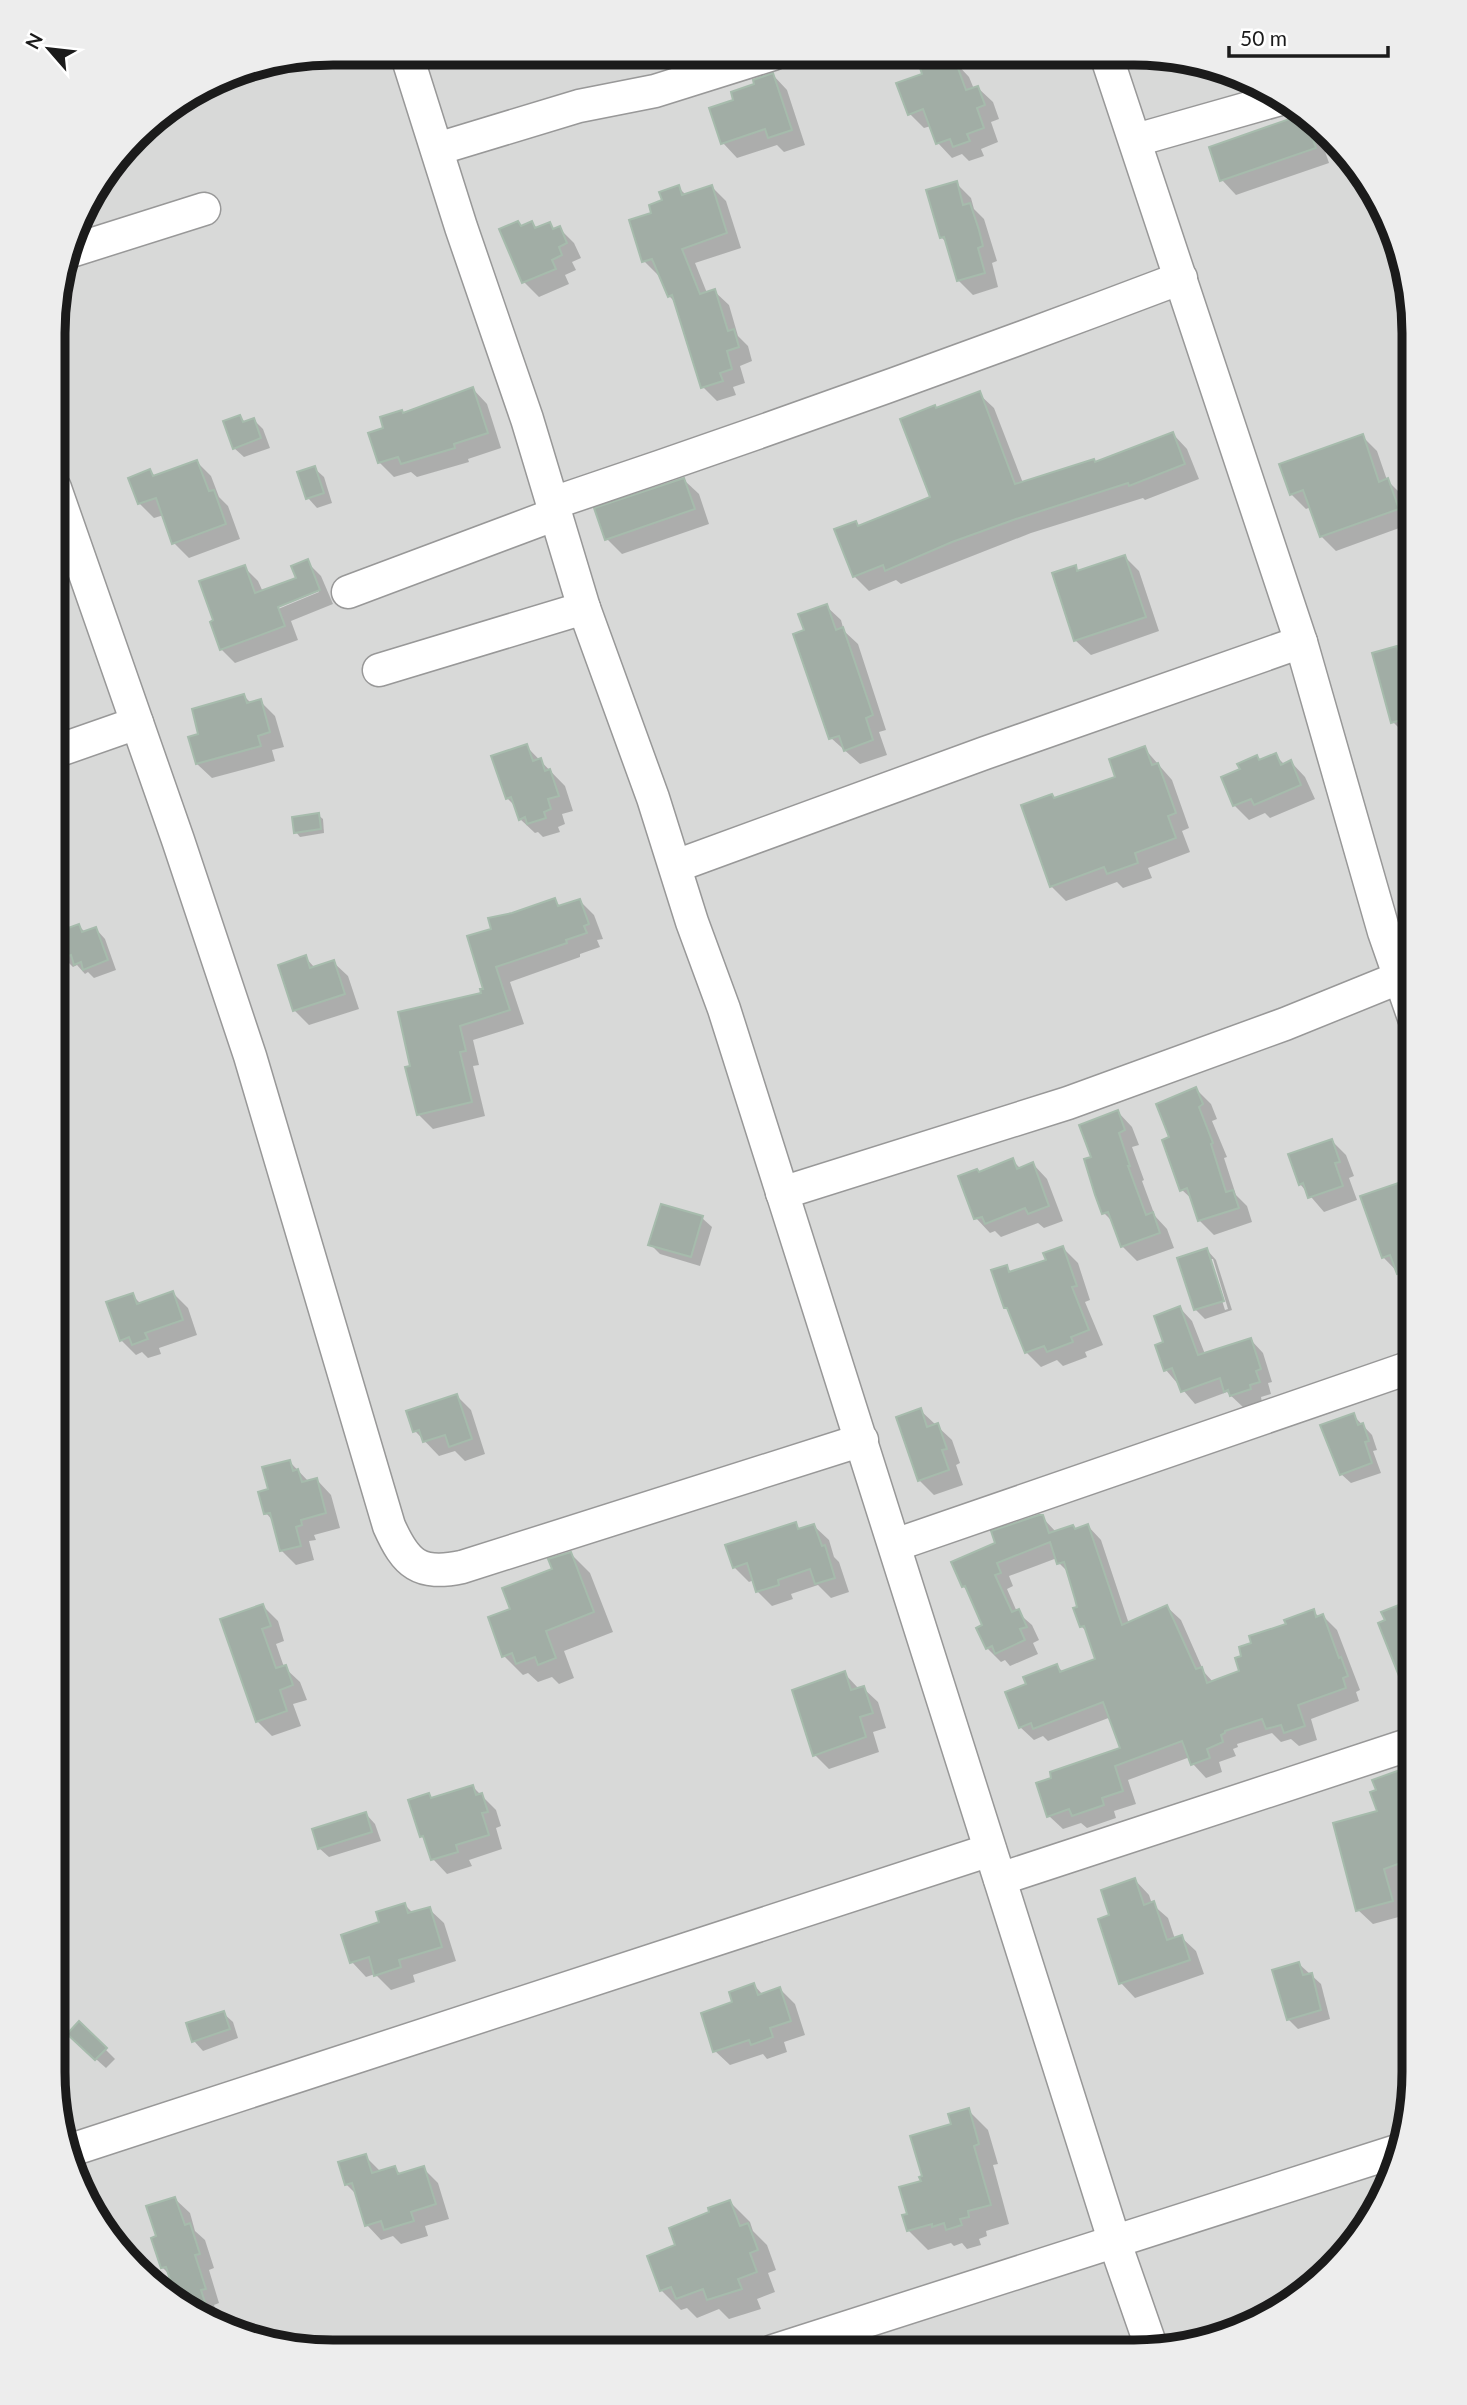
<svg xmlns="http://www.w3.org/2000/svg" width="1467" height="2405" font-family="Lato,sans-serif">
<rect width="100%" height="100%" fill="#e2ece7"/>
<polygon fill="#d8d9d8" points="332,53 1172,55 1242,74 1305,111 1357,162 1393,226 1414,332 1414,2091 1393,2179 1357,2243 1305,2294 1241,2331 1135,2352 296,2350 225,2331 162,2294 110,2243 74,2179 53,2073 55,296 82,208 148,122 226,74"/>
<g fill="#0003" fill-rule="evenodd">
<polygon points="441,53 467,53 470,61 453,69"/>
<polygon points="937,61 943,67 955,62 969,77 974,89 978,88 993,102 999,119 991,122 998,142 981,149 984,156 969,161 962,154 952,158 938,143 931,126 924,128 910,114 924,75"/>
<polygon points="1195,61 1208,65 1201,67"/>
<polygon points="773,75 787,90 805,145 784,152 777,145 737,158 723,143 736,101"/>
<polygon points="1303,116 1318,131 1329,163 1236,195 1222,180"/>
<polygon points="956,183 971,198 974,209 984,219 997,261 992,263 998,287 973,295 958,280 948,244 941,237"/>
<polygon points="678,187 686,195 712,187 726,201 741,248 695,263 707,293 714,291 729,305 738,336 748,346 752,361 740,366 745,383 733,387 736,395 717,401 703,387 677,304 669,296 660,274 658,275 644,261 654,214"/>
<polygon points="518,223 522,227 532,223 538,229 549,224 555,230 559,228 574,243 581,258 572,262 576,270 565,275 569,284 539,297 524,282 502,230"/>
<polygon points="1412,320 1414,332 1414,365 1399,326"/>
<polygon points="473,389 487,404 501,448 468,459 469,462 417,477 411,472 394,477 379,462 385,429 403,414"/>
<polygon points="979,394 994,408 1023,483 1096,463 1173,434 1187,449 1199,479 1145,500 1143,498 1031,533 901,584 896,580 869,591 854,576 855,523 859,527 932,498 937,410"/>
<polygon points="240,417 246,423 254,420 263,429 270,448 244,457 234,448"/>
<polygon points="1362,436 1377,451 1387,480 1402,495 1413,523 1336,551 1321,536 1311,507 1306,509 1291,494"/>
<polygon points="197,462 211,476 219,497 228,506 240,539 189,558 174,543 164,515 154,518 139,503 150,471 156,477"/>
<polygon points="314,468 324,477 332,503 317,508 308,498"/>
<polygon points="684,480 699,494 709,524 622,554 607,539 596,510"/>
<polygon points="1125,557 1139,571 1159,631 1091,655 1076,641 1054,574 1075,567 1080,572"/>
<path d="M307,562L321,576L333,604L291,621L298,640L235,663L221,649L244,567L258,581L263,592L299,579ZM318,589L319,592L271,612L270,608Z"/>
<polygon points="826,606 841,620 844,631 858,644 886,730 879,732 887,755 860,764 831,738 806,631"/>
<polygon points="1397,648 1407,658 1414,656 1414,733 1406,735 1393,722"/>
<polygon points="244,696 251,703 260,701 275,716 284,747 272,750 275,761 212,778 197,764 200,735"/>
<polygon points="526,746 565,786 573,811 562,814 565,824 558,827 560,832 543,837 538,832 535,833 520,819 517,808 507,798"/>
<polygon points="1144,748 1172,780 1189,828 1182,831 1190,852 1148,868 1152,878 1123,888 1117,882 1066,901 1051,886 1052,796 1055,799 1118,778"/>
<polygon points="1275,755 1285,765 1291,762 1305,777 1315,799 1270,818 1265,813 1249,820 1234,805 1260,761"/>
<polygon points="318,815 323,819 324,833 300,837 296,832"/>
<polygon points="554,900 561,907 580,901 594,915 603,939 597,940 600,947 580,954 580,957 510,982 524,1024 473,1040 479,1065 473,1066 485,1116 433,1129 419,1115 412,1067 483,994 493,930 513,915"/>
<polygon points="79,926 86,933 96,929 105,939 116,970 94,978 88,972 85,974 77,965 73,967 63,957"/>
<polygon points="305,957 315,968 333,962 348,976 359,1009 309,1025 294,1010"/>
<polygon points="1196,1089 1211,1104 1217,1119 1212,1121 1227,1157 1224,1158 1236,1195 1247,1206 1252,1222 1214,1235 1199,1220 1193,1200 1182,1190 1172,1138"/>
<polygon points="1118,1112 1132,1127 1139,1145 1132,1147 1144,1180 1142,1181 1155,1216 1167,1229 1174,1248 1137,1261 1122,1246 1114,1223 1104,1213 1093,1158"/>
<polygon points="1332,1141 1346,1155 1354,1176 1349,1178 1357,1200 1324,1212 1300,1184"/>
<polygon points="1012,1160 1021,1169 1033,1164 1047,1179 1063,1221 1044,1228 1038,1223 1001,1237 995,1231 990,1233 976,1218 979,1173"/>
<polygon points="1407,1182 1414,1189 1413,1288 1383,1257"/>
<polygon points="702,1218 712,1227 700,1266 660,1254 650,1244"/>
<polygon points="1063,1248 1078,1263 1090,1300 1085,1302 1103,1345 1085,1352 1087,1357 1063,1366 1057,1360 1041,1367 1026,1352 1010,1312 1006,1307 1006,1267 1012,1273 1048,1261"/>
<path d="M1207,1250L1216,1260L1232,1310L1205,1319L1195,1309ZM1209,1259H1213L1228,1309L1225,1310Z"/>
<polygon points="173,1293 188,1308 197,1335 159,1348 161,1354 148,1358 142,1352 136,1355 121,1340 132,1295 142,1305"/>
<polygon points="1180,1308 1192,1321 1205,1354 1251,1340 1263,1353 1272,1382 1268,1383 1271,1394 1261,1397 1262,1402 1244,1408 1227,1392 1195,1404 1166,1370 1157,1346 1165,1343"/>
<polygon points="457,1396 471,1410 485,1454 465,1461 455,1451 439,1456 415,1431"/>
<polygon points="920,1410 952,1440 960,1463 956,1465 963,1485 934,1495 919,1480"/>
<polygon points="1353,1415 1372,1435 1377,1450 1373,1451 1381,1473 1351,1483 1341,1474"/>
<polygon points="290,1462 309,1482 317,1480 331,1495 340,1528 314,1535 316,1540 309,1541 314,1560 296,1565 281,1550 274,1522 266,1513 270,1491"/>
<polygon points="1042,1517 1056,1532 1073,1527 1076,1530 1088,1526 1101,1540 1129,1624 1167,1607 1181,1620 1204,1672 1214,1683 1241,1673 1288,1625 1313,1611 1320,1618 1323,1616 1337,1630 1360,1690 1356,1692 1359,1701 1311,1719 1317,1740 1299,1746 1291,1739 1281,1742 1272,1733 1237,1744 1238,1747 1233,1749 1236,1756 1219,1762 1222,1772 1206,1778 1193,1764 1190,1757 1128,1780 1136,1804 1114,1811 1116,1818 1087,1828 1081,1823 1063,1829 1049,1816 1122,1749 1111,1717 1048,1741 1043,1736 1034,1740 1020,1727 1028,1685 1057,1666 1064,1673 1098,1660 1089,1634 1081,1626 1079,1608 1069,1573 1059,1563 1057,1558 1009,1576 1013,1586 1007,1589 1017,1612 1032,1625 1039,1640 1033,1643 1038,1654 1010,1666 1005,1660 1001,1662 987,1648 978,1628 984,1626 970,1593 963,1586 997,1544"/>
<polygon points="795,1524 801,1530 814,1526 829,1540 834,1557 839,1562 849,1592 831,1598 818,1585 791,1594 793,1599 772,1606 757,1591 754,1580 749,1582 734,1567"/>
<polygon points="571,1554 590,1573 613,1632 564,1651 574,1678 559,1684 552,1677 538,1682 528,1673 523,1675 504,1656 512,1610"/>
<polygon points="1413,1601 1414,1602 1414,1692 1402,1680"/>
<polygon points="263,1606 278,1621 284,1641 276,1644 284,1667 300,1682 307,1700 293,1704 301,1726 272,1736 257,1721"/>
<polygon points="844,1673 859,1689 863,1688 878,1702 886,1728 873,1732 879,1752 829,1769 815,1755"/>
<polygon points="1413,1764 1414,1764 1414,1878 1398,1883 1406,1915 1373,1924 1358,1910 1379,1812 1414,1767"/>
<polygon points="473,1787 496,1810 501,1826 496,1828 502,1849 469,1860 472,1866 447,1874 433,1859 427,1842 422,1836 429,1795 433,1800"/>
<polygon points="366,1814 375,1824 381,1841 329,1857 319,1848"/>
<polygon points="1135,1880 1149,1895 1152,1904 1168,1918 1175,1939 1181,1937 1196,1951 1204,1974 1135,1998 1121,1983 1112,1916"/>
<polygon points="405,1905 414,1914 429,1909 444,1923 456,1961 413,1975 415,1982 391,1990 375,1974 366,1977 352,1962 382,1923"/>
<polygon points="1299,1964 1321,1984 1330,2019 1298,2029 1288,2019"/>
<polygon points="754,1985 763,1995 780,1989 795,2004 805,2035 784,2042 787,2052 767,2059 763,2054 730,2065 715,2051 734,2003"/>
<polygon points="223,2013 233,2022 238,2038 203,2051 194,2041"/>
<polygon points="79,2023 115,2059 106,2068 78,2043"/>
<polygon points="968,2110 988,2130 998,2164 993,2165 1009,2224 986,2231 987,2236 979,2239 981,2245 967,2249 962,2243 954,2246 951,2243 928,2250 908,2230 909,2215 923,2182 953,2125"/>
<polygon points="365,2156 380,2171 394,2168 402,2175 423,2168 438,2183 449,2219 425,2226 428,2236 401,2244 393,2236 381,2240 367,2225 357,2195 346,2184"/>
<polygon points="175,2199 190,2213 195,2231 205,2240 214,2268 209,2270 219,2303 214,2305 223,2330 180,2305 171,2276 162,2267 158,2238"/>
<polygon points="730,2202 750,2222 753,2231 767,2245 776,2270 768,2273 775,2292 757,2299 761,2309 729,2319 719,2309 697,2318 687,2308 681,2310 661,2290 677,2246 712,2213"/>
</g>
<g fill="#a1ada5" stroke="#a6bbac" stroke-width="2">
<polygon points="937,59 940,66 955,60 966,90 978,86 985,105 977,108 984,128 967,134 970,141 953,147 950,139 936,144 923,109 908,115 896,83 922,74 919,65"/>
<polygon points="773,73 792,130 768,138 765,129 721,144 709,108 733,100 731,92 754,84 753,80"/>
<polygon points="1304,114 1316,148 1220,181 1209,147"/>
<polygon points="957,181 963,205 970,203 979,230 983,246 978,248 985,273 957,281 944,237 940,238 926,190"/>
<polygon points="679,185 682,195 712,185 727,233 682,249 700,294 715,289 728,331 734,329 739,347 727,351 732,369 720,373 723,381 701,388 672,295 668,297 652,259 642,262 629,220 651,213 649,205 662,200 659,192"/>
<polygon points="518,221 521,226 532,221 535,228 550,222 553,229 560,226 567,243 559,247 562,255 552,260 556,269 522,283 499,229"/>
<polygon points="473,387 488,433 454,444 455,448 401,464 398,457 378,463 368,433 383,428 380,417 402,410 403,413"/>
<polygon points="980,391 1015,484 1094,459 1095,462 1173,432 1185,464 1129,486 1128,483 1016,519 952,542 885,571 883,565 853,577 834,529 856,521 858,526 930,497 900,419 935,405 936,408"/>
<polygon points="240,415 243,422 254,418 261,438 233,449 223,421"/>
<polygon points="1363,434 1379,482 1388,478 1399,509 1320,537 1303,490 1290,495 1279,464"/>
<polygon points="197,460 209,491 214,490 226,524 172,544 156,498 138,504 128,478 150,469 153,476"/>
<polygon points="315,466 324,493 306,499 297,472"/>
<polygon points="684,478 695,509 605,540 594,508"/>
<polygon points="1125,555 1146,617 1074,641 1052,573 1076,565 1077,571"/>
<polygon points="308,559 320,590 278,607 285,626 220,650 210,622 213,620 199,581 245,565 255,593 296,578 291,566"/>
<polygon points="827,604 836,630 843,627 873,715 866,718 873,740 844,751 839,736 829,739 793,634 804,630 798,614"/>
<polygon points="1397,646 1401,658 1414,654 1414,690 1410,691 1414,716 1391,723 1372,653"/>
<polygon points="244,694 247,703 261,699 270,732 258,736 261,746 196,764 188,737 198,734 192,709"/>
<polygon points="527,744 533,761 541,758 545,771 550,769 559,796 548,799 551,809 544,812 546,818 527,824 525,817 519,820 511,797 506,799 491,756"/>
<polygon points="1145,746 1152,765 1158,763 1176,813 1168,816 1176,838 1135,853 1138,863 1107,874 1104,867 1050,887 1021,805 1052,794 1054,798 1115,777 1109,759"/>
<polygon points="1276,753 1281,765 1291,760 1301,785 1254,805 1251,799 1233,806 1221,777 1240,769 1237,764 1257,755 1259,760"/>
<polygon points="319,813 321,829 294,833 292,817"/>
<polygon points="555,898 558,906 580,899 589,924 584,926 587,933 566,940 567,943 496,967 510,1010 460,1026 466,1051 460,1052 472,1102 417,1115 405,1067 410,1066 398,1012 481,993 480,989 483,989 467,936 491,929 488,918 512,913"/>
<polygon points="79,924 82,932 96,927 108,960 83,970 81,962 74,965 71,955 62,958 54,933"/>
<polygon points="306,955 310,968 334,960 345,994 293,1011 278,965"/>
<polygon points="1196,1087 1203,1104 1199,1107 1213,1143 1211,1144 1226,1192 1233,1190 1239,1208 1198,1221 1187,1188 1180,1191 1162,1140 1169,1137 1156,1104"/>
<polygon points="1118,1110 1125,1130 1119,1133 1130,1166 1128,1166 1146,1215 1153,1212 1160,1233 1121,1247 1108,1212 1102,1214 1095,1195 1084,1159 1091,1157 1079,1125"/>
<polygon points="1332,1139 1340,1162 1335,1163 1343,1186 1308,1198 1303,1183 1299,1185 1288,1154"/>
<polygon points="1013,1158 1017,1169 1033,1162 1049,1206 1028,1214 1025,1208 985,1224 982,1217 974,1219 958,1176 977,1169 979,1172"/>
<polygon points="1407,1180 1414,1202 1414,1268 1397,1274 1390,1255 1382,1258 1360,1196"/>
<polygon points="661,1204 703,1216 691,1257 648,1245"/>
<polygon points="1063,1246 1077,1286 1072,1287 1089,1330 1071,1337 1073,1342 1047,1352 1044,1346 1025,1353 1007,1308 1004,1308 991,1270 1007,1265 1009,1272 1046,1260 1043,1253"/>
<polygon points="1207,1248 1224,1301 1194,1310 1177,1258"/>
<polygon points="173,1291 183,1320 145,1333 148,1339 132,1345 129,1337 120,1341 106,1302 133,1293 137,1304"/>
<polygon points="1180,1306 1198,1355 1251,1338 1261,1369 1256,1371 1260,1382 1250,1385 1251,1389 1230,1396 1228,1390 1224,1392 1220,1378 1181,1392 1172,1368 1164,1371 1155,1345 1163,1342 1154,1316"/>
<polygon points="457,1394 472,1439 449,1447 445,1435 423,1442 419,1430 413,1432 406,1411"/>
<polygon points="921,1408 927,1427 938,1423 947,1449 942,1450 949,1470 918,1481 896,1417"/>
<polygon points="1354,1413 1358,1425 1363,1423 1369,1441 1365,1442 1372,1463 1340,1475 1320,1425"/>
<polygon points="290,1460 293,1471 298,1469 302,1482 317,1478 326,1513 301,1520 302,1525 296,1527 301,1546 280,1551 270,1513 264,1514 258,1492 268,1489 262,1467"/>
<polygon points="1039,1515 1043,1515 1049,1533 1073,1525 1075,1529 1088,1524 1122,1625 1167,1605 1196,1669 1202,1667 1207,1683 1239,1671 1235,1658 1241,1656 1239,1647 1251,1643 1249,1636 1286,1624 1284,1620 1314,1609 1316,1617 1323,1614 1339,1658 1341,1657 1348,1676 1343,1678 1346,1688 1298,1705 1305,1726 1284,1733 1281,1725 1266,1729 1262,1719 1225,1731 1225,1733 1221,1735 1223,1742 1207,1749 1210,1758 1191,1765 1182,1741 1115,1766 1123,1791 1102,1798 1104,1805 1072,1816 1069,1809 1047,1817 1036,1783 1051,1778 1050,1772 1120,1748 1103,1702 1033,1729 1031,1723 1019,1728 1005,1692 1026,1684 1023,1677 1057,1664 1060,1672 1095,1659 1084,1626 1080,1627 1073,1608 1077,1607 1075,1599 1064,1562 1057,1564 1050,1542 997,1563 1001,1573 995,1575 1012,1612 1019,1609 1027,1627 1020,1629 1025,1640 995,1654 992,1646 986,1649 976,1628 982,1625 965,1586 962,1587 951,1562 995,1543 991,1531"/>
<polygon points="796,1522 798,1529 814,1524 822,1546 825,1545 835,1578 815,1584 810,1569 778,1580 779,1585 756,1592 747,1563 733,1568 725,1545"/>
<polygon points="571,1552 594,1612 546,1631 556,1658 538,1665 535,1657 516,1664 512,1653 502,1657 488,1617 510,1609 502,1588 552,1569 548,1559"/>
<polygon points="1414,1599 1414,1676 1401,1681 1378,1623 1385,1620 1381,1612"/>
<polygon points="263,1604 271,1626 262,1629 276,1668 286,1665 293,1685 280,1690 287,1711 256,1722 220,1619"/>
<polygon points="845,1671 851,1690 864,1686 873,1713 860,1717 866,1737 813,1756 792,1690"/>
<polygon points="1414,1765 1414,1858 1384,1869 1393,1901 1356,1911 1333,1823 1377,1811 1370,1792 1376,1790 1372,1780"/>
<polygon points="473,1785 476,1795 482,1793 488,1812 482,1813 489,1835 456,1845 458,1852 431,1860 423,1836 420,1837 408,1800 429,1793 431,1798"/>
<polygon points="366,1812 372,1832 318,1849 312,1829"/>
<polygon points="1135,1878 1144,1905 1154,1901 1167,1940 1182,1935 1190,1960 1119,1984 1098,1919 1109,1915 1101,1890"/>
<polygon points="405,1903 408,1913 430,1907 442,1947 399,1960 401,1967 374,1976 369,1957 350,1963 341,1935 379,1922 376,1912"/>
<polygon points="1299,1962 1303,1975 1312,1973 1321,2010 1287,2020 1272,1970"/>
<polygon points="754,1983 758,1995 780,1987 791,2021 770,2028 773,2037 751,2045 749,2040 713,2052 701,2013 732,2002 729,1992"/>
<polygon points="224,2011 230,2029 192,2042 186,2023"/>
<polygon points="79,2021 107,2048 95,2060 67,2034"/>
<polygon points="969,2108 979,2144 974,2146 991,2205 968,2211 969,2217 960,2219 962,2225 946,2230 944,2223 932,2227 932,2224 907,2231 902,2215 907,2214 899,2187 921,2181 919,2177 922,2176 910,2136 951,2124 948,2114"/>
<polygon points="366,2154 372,2173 395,2166 398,2174 424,2166 436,2204 411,2212 414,2221 384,2230 381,2221 365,2226 352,2183 345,2185 338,2162"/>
<polygon points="175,2197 185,2225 190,2223 200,2254 195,2255 206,2289 201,2290 212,2324 178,2304 166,2267 161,2268 151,2238 156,2236 146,2206"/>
<polygon points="730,2200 740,2226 748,2223 758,2250 750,2253 757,2272 738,2279 742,2289 707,2300 703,2289 676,2299 671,2287 660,2291 647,2256 675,2245 669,2228 709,2212 708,2208"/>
</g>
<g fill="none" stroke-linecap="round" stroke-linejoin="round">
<defs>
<g id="minor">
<polyline points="406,53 461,227 527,419 584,608 653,798 692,922 724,1009 1115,2243 1152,2349"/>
<polyline points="1106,55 1301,642 1384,932 1414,1018"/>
<polyline points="1136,140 1284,98"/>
<polyline points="437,149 579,106 655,91 773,54"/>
<polyline points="68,252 204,209"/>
<path d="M55,488L178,840L250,1056L389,1526C406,1564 419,1576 462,1567L862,1440"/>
<path d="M553,503C764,432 973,357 1181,278"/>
<polyline points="348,592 556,514"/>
<polyline points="379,670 584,608"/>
<polyline points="54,752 137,723"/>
<polyline points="676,866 985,753 1301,642"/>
<polyline points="782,1193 1068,1103 1285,1024 1401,977"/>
<polyline points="895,1545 1414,1366"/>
<polyline points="1000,1879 1414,1743"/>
<polyline points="68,2151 990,1850"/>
<polyline points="773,2351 1400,2150"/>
</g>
</defs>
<use href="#minor" stroke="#989898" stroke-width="35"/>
<use href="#minor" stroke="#fff" stroke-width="32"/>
</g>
<path d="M0 0H1467V2405H0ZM333 65H1134A268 268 0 0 1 1402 333V2072A268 268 0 0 1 1134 2340H333A268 268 0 0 1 65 2072V333A268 268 0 0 1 333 65Z" fill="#ededed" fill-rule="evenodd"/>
<path fill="none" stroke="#1b1b1b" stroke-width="9" d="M333 65H1134A268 268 0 0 1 1402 333V2072A268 268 0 0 1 1134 2340H333A268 268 0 0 1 65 2072V333A268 268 0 0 1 333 65Z"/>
<g transform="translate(49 49) rotate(298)" stroke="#ffffff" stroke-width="5" paint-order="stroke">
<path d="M0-5L12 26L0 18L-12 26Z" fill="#1b1b1b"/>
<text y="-10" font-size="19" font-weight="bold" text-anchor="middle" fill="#1b1b1b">N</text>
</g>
<path d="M1229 46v10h159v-10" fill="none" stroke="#1b1b1b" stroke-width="3.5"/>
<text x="1240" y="46" font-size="21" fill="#1b1b1b" stroke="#ffffff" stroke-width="5" paint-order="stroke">50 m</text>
</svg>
